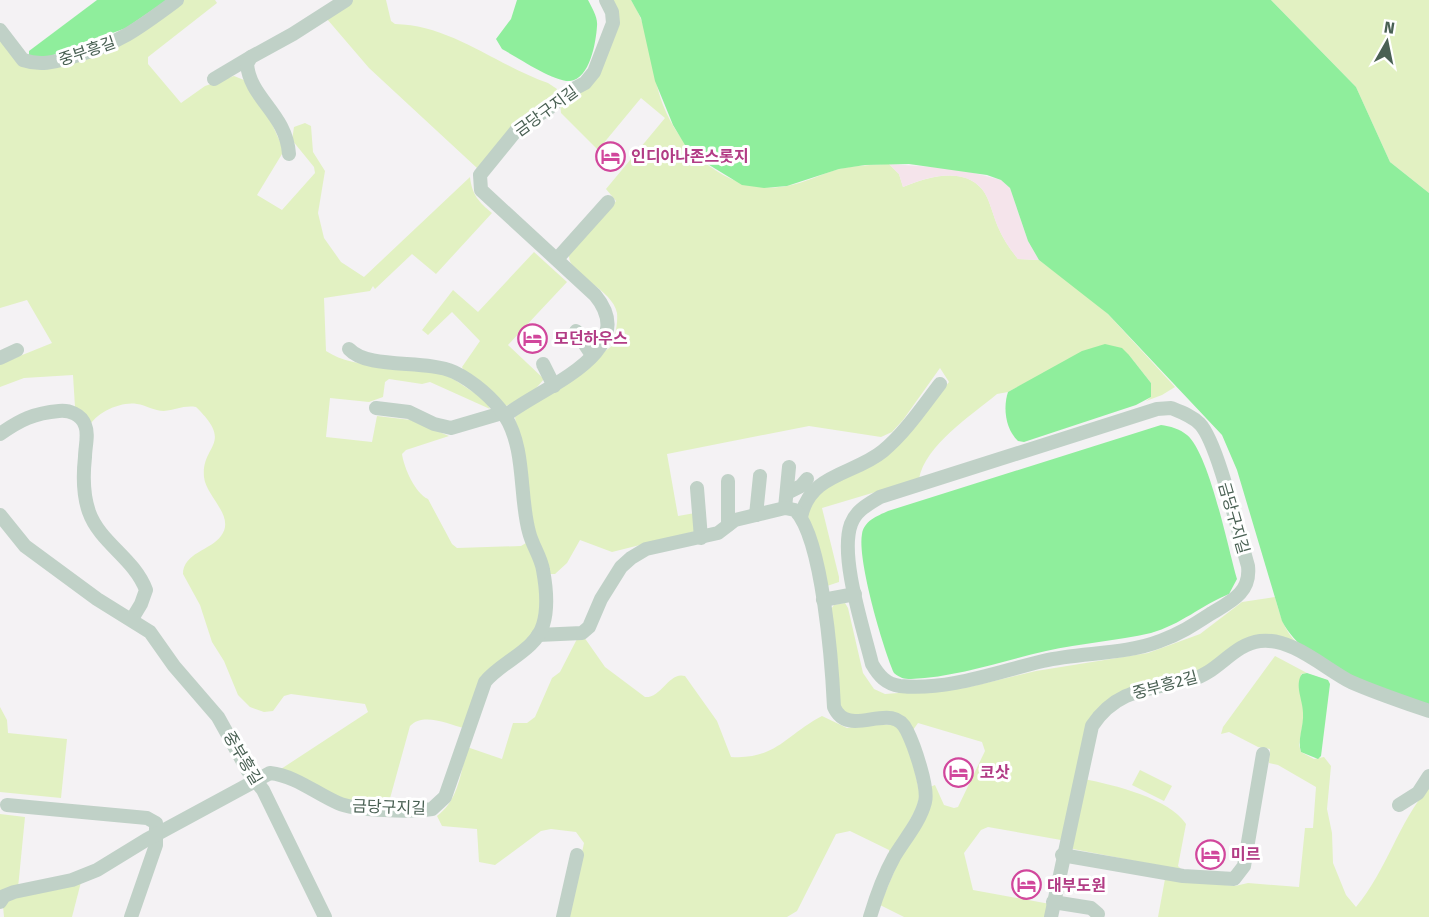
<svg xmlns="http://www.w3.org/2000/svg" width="1429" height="917" font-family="'Fira Sans','Noto Sans KR',sans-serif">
<rect width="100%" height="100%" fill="#f4f2f4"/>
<g fill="#e2f1c2">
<path d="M182,0H215L217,3L148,57V64L181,103L205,86L234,76L244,80L272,124L282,146V154L257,195L282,210L315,173L314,167L292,140L294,127L305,123L311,126L313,152L325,171L318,213L324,238L341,262L364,277L470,177C472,195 479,202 492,213L436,274L412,254L375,289L373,286L370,291L324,298L326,351C358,372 398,361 434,371C446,374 457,381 467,388C476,394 486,399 490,409L430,382L422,384L389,379L385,382L383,397L369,402L330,398L326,437L372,442L377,416L411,420L449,436L406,450L402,454C404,468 415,493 428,499L452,544L457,548L521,546L526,543L539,568L542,615L535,633L491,670L464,728C448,724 423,712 410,726L389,802L354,805L281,769L368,712L365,704L291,694L284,696L273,711L264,712L250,707L238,695L224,661L212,642L200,605L183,574C183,553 211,550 221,536C236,516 206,497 204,477C201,444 235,445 196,407C184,405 175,410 164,411C154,411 146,405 137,404C121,401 95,413 89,427L75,407L73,375L24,378L0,387V364L52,343L27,300L0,308V38L45,68Z"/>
<path d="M352,0H386L391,21L395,24C451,25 496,65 548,83L557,89L555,93L521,117L477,168L369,68L327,19Z"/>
<path d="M612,0H631C652,31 650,71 663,105C682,154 732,196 787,186C805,183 821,174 839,169C855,165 872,165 889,164L899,174L903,187C926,177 963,166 982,189C990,199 993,216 998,227C1003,239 1010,249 1018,259L1039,260L1086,295L1108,314L1175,387L1162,395L1146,401L1151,397V383L1129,355L1064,363L1008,392L997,394C971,416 925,445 919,479L822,508L839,577V582L827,586L809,527L808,514L816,494L894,447L949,382L940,368L903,420L892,432L881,437L809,426L667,454L678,516L695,513L696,531L612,552L580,540L567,563L555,574H549L532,533L515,417L612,346C615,336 618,324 617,313C613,289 567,274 569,255L616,201L606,189L665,118L641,98L598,150L561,113L560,103L594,78Z"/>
<polygon points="1271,0 1429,0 1429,193 1390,162 1356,87"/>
<polygon points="534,252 567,282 508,345 544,379 532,393 506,406 464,371 462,367 480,341 452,312 428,335 422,330 453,290 478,312"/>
<path d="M1275,597C1280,615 1284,631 1298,644L1272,637L1207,670L1101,709L1061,840L988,827L981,830L964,853L973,890L1050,904L1047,917H904L880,905L930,787L935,785L944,805L954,808L958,807L985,751L982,742L918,723L913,730L908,722L856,718L840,712L831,609L834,605L845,603L848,608L863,673L874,689L885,694L965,688L1036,671L1148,653L1200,634L1242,602Z"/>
<path d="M584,637L605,667L645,697C662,698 669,671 685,676L717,721L731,757C776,760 787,734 822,716L847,728L873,724L893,725L899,728L912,759L920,795L916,809L889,857V850L850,831L836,834L797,911L787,917H568L584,843L576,832L551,829L541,831L495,865L479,862L477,829L442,826L437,816C459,800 461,771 467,747L502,759L513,723H527L535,717L552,678L560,672L577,639Z"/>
<path d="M1275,656L1307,673L1301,674L1304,716L1299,745L1301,752L1314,759L1324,757L1331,766L1327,809L1332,833L1333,863L1346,895L1356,907C1387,870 1398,823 1429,787V917H1158L1165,879L1235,886L1248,883L1299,887L1305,828H1313L1316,787L1278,765L1269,763L1270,749L1258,747L1229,732L1221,734L1223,727Z"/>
<polygon points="0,707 7,720 8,733 67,739 61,798 0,792"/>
<polygon points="1140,770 1172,786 1164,801 1132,785"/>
<path d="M1084,779C1114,785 1169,798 1186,824L1178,866L1182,870L1073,849L1070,845Z"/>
<polygon points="0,814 25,817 18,888 0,895"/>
<polygon points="81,882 72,917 4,917 3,906 8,900"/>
</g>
<path fill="#f5e4eb" d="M889,164L959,169L1001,180L1010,188L1028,241L1039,260L1018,259C1010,249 1003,239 998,227C993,216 990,199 982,189C963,166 925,177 903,187L899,174Z"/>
<g fill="#8fee9c">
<polygon points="97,0 167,0 126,28 37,61 29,55 29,51"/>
<path d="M517,0H588C592,8 598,17 597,26C596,42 590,79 570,81C554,82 517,57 502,49L496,39L511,19Z"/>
<path d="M631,0H1271L1356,87L1390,162L1429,193V708C1381,689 1307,669 1282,621L1237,470L1222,435L1108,314L1039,260L1028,241L1010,188L1001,180L987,175L909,164L865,165L839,169L787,186L764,188L742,185L701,160L685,145L673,125L655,81L641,18Z"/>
<path d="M1105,344L1122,348L1129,355L1151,383V397L1136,405L1024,442L1018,441C1005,429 1003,407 1008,392L1082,351Z"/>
<path d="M1161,425C1170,426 1180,429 1187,435C1209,453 1228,548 1237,579L1229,594C1202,605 1180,625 1151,633C1117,641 1081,643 1046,651C1002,661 957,677 911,679C904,679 900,678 894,673C883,648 857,560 862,534C864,521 877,516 888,511Z"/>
<path d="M1307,673L1328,680L1330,684L1321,756L1318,759L1301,752C1297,739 1304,726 1303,713C1303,700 1294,685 1302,674Z"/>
</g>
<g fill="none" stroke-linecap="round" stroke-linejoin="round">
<g stroke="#c0d1c7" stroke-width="14">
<path d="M0,30L23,60C41,66 54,62 72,57C120,43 138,29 177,0"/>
<polyline points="214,79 251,57"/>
<path d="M289,154C286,113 250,99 247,64L251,57L293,34L346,0"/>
<polyline points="557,259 608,202"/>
<polyline points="576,331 592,355"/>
<polyline points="0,358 17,350"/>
<polyline points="543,364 554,386"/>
<polyline points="376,408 409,412 434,424 451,428 502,413"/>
<path d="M1171,408C1181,412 1192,416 1200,424C1218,443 1239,536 1248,566C1251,592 1232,601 1212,613C1195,624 1180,634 1160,641C1124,655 1081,652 1043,661C997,672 948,691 900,686C886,684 879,676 872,664C864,630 839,557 851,524C856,510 869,504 880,497L1157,409Z"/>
<path d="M505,416C539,388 643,353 595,295L481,190L480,175L519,127L548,109L566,93L585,83L594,72L613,23L612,12L606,0"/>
<path d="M0,434C20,420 34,413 59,411C69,410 81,414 85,425C89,434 85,447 85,457C83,475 83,495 89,512C100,543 134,558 146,590L141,604L132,619"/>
<polyline points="697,488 701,538"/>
<polyline points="787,493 801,486 807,479"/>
<polyline points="785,508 789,467"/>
<polyline points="0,515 25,546 97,599 150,632 174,666 218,717 248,771 263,790 325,917"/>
<polyline points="756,515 760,476"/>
<path d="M801,517C810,473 854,475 883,451C905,433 923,406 940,384"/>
<polyline points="728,525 728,481"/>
<polyline points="823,600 855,594"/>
<path d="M538,635L582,633L589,627L601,599L621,567L631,558L646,549L718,533L735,520L785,508L795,510C823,539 832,665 834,707C849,741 892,698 907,731C914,745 929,788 925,802C920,822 904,840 894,857C884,875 876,897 870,917"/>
<polyline points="7,805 147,818 156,823 156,845 131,917"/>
<polyline points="1399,805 1418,793 1429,776"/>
<polyline points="1062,855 1183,876 1234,879 1244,866 1263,754"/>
<path d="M0,902L4,896L14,892L72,880L97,870L146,840L270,773C296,776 315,793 338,803C356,811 412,812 432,809L445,797L485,682C501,662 536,650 543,625C548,609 546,586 543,570C541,557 532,545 529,532C519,496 526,449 505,416C494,399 473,381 454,372C425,359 368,370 349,349"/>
<polyline points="1053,902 1091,908 1098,914"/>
<polyline points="563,917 577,855"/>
<path d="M1051,917L1092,726C1118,687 1151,690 1193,679C1217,673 1234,644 1260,641C1292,637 1325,669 1351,682C1376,693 1403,702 1429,711"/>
</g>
</g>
<defs>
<symbol id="hotel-ring" viewBox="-11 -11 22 22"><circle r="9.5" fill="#fff" stroke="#d1479c" stroke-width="1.5"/><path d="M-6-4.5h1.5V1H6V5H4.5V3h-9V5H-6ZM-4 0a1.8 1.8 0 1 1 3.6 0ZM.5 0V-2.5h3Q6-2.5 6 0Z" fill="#d1479c"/></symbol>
</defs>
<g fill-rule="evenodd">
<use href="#hotel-ring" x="594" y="140" width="33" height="33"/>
<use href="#hotel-ring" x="516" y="322" width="33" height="33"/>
<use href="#hotel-ring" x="942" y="756" width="33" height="33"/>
<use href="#hotel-ring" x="1194" y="838" width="33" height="33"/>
<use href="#hotel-ring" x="1010" y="868" width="33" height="33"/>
</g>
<g text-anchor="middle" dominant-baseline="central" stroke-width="6" stroke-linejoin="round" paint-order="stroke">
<g font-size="16" fill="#496053" stroke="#fff">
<text transform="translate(87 51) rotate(-19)">중부흥길</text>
<text transform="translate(546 111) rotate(-36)">금당구지길</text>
<text transform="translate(1234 518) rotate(74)">금당구지길</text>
<text transform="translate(1165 685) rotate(-15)">중부흥2길</text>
<text transform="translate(243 758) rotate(59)">중부흥길</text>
<text transform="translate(389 807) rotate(2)">금당구지길</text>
</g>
<g font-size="16" font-weight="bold" fill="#b23c85" stroke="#fff" text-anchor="start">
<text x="631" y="156">인디아나존스롯지</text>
<text x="554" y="338">모던하우스</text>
<text x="980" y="772">코삿</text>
<text x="1231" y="854">미르</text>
<text x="1047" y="885">대부도원</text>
</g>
</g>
<g transform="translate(1387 42) rotate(9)" stroke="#ffffff" stroke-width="4.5" paint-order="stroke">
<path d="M0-4.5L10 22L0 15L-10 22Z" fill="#496053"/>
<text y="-9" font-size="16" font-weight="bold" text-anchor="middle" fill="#496053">N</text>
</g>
</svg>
